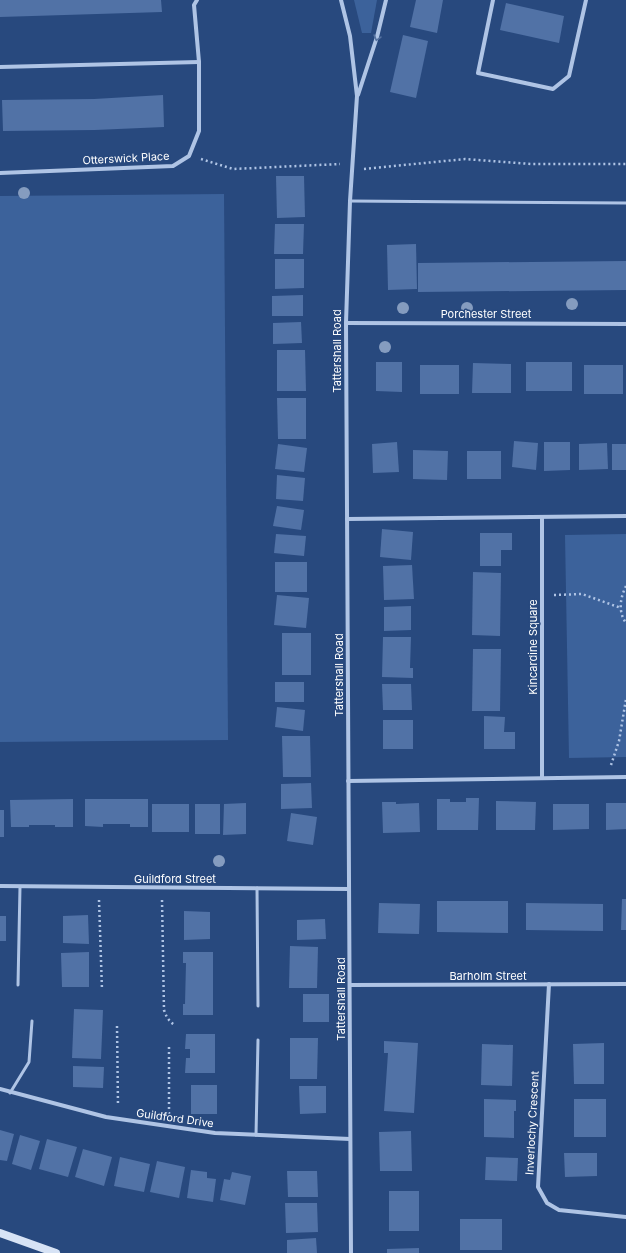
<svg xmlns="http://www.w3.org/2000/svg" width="626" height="1253" font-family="Inter,sans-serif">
<rect width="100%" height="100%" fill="#28497e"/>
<g fill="#3c629b">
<polygon points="354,0 377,0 371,33 362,33"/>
<polygon points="224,194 228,740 0,742 0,196"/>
<polygon points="626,534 626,757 569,758 565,535"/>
</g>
<g fill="#5172a6">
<polygon points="0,0 161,0 162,12 0,17"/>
<polygon points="416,0 443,0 437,33 410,27"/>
<polygon points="506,3 564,16 559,43 500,30"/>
<polygon points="403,35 428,41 416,98 390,92"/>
<polygon points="163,95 164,127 95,130 3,131 2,100 94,99"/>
<polygon points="276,176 304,176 305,217 277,218"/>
<polygon points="275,224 304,224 303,254 274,254"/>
<polygon points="416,244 417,289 388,290 387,245"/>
<polygon points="275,259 304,259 304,288 275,289"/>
<polygon points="626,261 626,290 418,292 418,263"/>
<polygon points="303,295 303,316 272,316 272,296"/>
<polygon points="301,322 302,343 273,344 273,323"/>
<polygon points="277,350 305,350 306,391 277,391"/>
<polygon points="376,362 402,362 402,392 376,391"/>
<rect x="526" y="362" width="46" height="29"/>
<polygon points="473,363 511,364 511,393 472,393"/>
<rect x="420" y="365" width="39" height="29"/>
<rect x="584" y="365" width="39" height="29"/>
<polygon points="277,398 306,398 306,439 278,439"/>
<polygon points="514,441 538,443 536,470 512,467"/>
<polygon points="397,442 399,472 373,473 372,444"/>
<polygon points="544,442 570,442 570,470 544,471"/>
<polygon points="607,443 608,469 579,470 579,444"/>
<polygon points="278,444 307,448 304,472 275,469"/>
<rect x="612" y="444" width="14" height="26"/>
<polygon points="413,450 448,451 447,480 413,479"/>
<rect x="467" y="451" width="34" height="28"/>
<polygon points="277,475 305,478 303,501 276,499"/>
<polygon points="277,506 304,510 301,530 273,526"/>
<polygon points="382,529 413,532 411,560 380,557"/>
<polygon points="480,533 512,533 512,550 501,550 501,566 480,566"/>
<polygon points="276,534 306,536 304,556 274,553"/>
<rect x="275" y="562" width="32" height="30"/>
<polygon points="412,565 414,599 384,600 383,566"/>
<polygon points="473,572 501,573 500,636 472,635"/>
<polygon points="277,595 309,598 306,628 274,625"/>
<polygon points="411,606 411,630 384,631 384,607"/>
<rect x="282" y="633" width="29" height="42"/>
<polygon points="383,637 411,637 410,668 413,668 413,678 382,677"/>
<polygon points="473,649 501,649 500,711 472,711"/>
<rect x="275" y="682" width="29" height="20"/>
<polygon points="382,684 411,684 412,710 383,710"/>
<polygon points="277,707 305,710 303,731 275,727"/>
<polygon points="484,716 505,717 504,732 515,732 515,749 484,749"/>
<rect x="383" y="720" width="30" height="29"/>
<polygon points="282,736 310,736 311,777 283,777"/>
<polygon points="311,783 312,808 281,809 281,784"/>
<polygon points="466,798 479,798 478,830 437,830 437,799 450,799 450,802 466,802"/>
<polygon points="73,799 73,827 55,827 55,825 29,825 29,827 11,827 10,800"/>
<polygon points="85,799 148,799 148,827 130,827 130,824 103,824 103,827 85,826"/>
<polygon points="496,801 536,802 535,830 496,830"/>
<polygon points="382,802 396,802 396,804 419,803 420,832 383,833"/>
<polygon points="246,803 246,834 223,835 224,804"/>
<polygon points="606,803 626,803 626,829 606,830"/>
<rect x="152" y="804" width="37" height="28"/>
<rect x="195" y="804" width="25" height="30"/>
<polygon points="553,804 589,804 589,829 553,830"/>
<rect x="0" y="810" width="4" height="27"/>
<polygon points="291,813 317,817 313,845 287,841"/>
<polygon points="622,899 626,899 626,930 621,930"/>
<polygon points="437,901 508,901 508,933 437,932"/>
<polygon points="379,903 420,904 419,934 378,933"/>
<polygon points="526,903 603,904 603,931 526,930"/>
<polygon points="184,911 210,912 210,939 184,940"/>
<polygon points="88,915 89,944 63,943 63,916"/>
<rect x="0" y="916" width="6" height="25"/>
<polygon points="325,919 326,939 297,940 297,920"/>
<polygon points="290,946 318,947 317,988 289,988"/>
<polygon points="89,952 89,987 62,987 61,953"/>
<polygon points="183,952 213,952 213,1015 183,1015 183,1004 185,1004 186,963 183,963"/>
<rect x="303" y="994" width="26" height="28"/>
<polygon points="74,1009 103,1010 101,1059 72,1058"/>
<polygon points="186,1034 215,1034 215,1073 185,1073 186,1058 190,1058 190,1049 185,1049"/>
<polygon points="290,1038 318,1038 317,1079 290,1079"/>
<polygon points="384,1041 418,1043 414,1113 384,1111 388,1053 384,1053"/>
<polygon points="604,1043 604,1084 574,1084 573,1044"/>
<polygon points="482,1044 513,1045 512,1086 481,1085"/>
<polygon points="73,1066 104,1067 103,1088 73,1087"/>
<rect x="191" y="1085" width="26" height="29"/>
<polygon points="299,1086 326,1086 326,1113 300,1114"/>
<polygon points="484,1099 516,1100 516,1111 514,1111 514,1138 484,1137"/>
<rect x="574" y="1099" width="32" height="38"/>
<polygon points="0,1130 14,1134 7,1161 0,1160"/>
<polygon points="411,1131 412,1171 380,1171 379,1132"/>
<polygon points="20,1135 40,1141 31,1170 12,1164"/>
<polygon points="47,1139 77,1147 68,1177 39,1169"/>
<polygon points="83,1149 112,1157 104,1186 75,1177"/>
<polygon points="564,1153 597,1153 597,1176 565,1177"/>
<polygon points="120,1157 150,1164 144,1192 114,1186"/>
<polygon points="486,1157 518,1158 517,1181 485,1180"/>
<polygon points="157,1161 185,1167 179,1198 150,1192"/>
<polygon points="191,1170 207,1172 207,1178 216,1179 213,1202 187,1198"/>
<polygon points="287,1171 317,1171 318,1197 288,1197"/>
<polygon points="232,1172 251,1176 245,1205 220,1200 224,1179 230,1180"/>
<rect x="389" y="1191" width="30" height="40"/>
<polygon points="285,1203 317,1203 318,1232 286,1233"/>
<rect x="460" y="1219" width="42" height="31"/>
<polygon points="316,1238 317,1253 287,1253 287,1240"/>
<polygon points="419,1248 419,1253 387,1253 387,1249"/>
</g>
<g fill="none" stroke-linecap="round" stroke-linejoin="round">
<g stroke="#afc4e5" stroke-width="2.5" stroke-dasharray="2 3" stroke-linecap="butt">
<polyline points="201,159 233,169 340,164"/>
<polyline points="364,169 465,159 531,164 626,164"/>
<path d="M626,586C620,598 618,612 626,623"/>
<polyline points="554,595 582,594 621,608"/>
<polyline points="611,765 619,741 626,699"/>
<polyline points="99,900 102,990"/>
<path d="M162,900L164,1010C166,1016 169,1022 175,1025"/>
<polyline points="117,1026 118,1106"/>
<polyline points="169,1114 169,1044"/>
</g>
<g stroke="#afc4e5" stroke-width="3">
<polyline points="350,201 626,203"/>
<polyline points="257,888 258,1006"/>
<polyline points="18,985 20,887"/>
<polyline points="10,1093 29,1062 32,1021"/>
<polyline points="256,1135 258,1040"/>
</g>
<g stroke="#afc4e5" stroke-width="4">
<polyline points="341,0 350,36 357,96 350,201 346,323 351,1253"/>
<polyline points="493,0 478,73 553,89 569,76 586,0"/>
<polyline points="0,67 199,62"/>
<polyline points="358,95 377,37 386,0"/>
<polyline points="0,173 173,166 189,156 199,131 199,62 194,5 197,0"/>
<polyline points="346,323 626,324"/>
<polyline points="542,517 542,778"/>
<polyline points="347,519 626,516"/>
<polyline points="348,781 626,777"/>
<polyline points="0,886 349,889"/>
<polyline points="549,984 538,1187 547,1203 559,1210 626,1217"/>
<polyline points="350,985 626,984"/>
<polyline points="0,1089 106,1117 215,1133 350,1139"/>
</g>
<polyline stroke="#d7e3f5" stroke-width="8" points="0,1233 56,1253"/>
</g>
<g fill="#859cbf">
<circle cx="24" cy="193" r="6"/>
<circle cx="572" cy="304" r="6"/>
<circle cx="403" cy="308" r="6"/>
<circle cx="467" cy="308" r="6"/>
<circle cx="385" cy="347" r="6"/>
<circle cx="219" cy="861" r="6"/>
</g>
<defs><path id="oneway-chevron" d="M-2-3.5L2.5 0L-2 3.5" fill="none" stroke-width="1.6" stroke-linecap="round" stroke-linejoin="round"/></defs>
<use stroke="#5774a2" href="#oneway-chevron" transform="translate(377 38) rotate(106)"/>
<g text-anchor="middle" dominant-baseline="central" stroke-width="3" stroke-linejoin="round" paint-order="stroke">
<g font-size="11" fill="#fff" stroke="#28497e">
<text transform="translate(126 158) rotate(-3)">Otterswick Place</text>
<text x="486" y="314">Porchester Street</text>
<text transform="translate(337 351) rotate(-90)">Tattershall Road</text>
<text transform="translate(533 647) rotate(-90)">Kincardine Square</text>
<text transform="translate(339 675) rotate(-90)">Tattershall Road</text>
<text x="175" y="879">Guildford Street</text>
<text x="488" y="976">Barholm Street</text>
<text transform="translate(341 999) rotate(-90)">Tattershall Road</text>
<text transform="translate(175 1118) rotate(8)">Guildford Drive</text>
<text transform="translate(532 1123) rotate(-87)">Inverlochy Crescent</text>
</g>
</g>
</svg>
